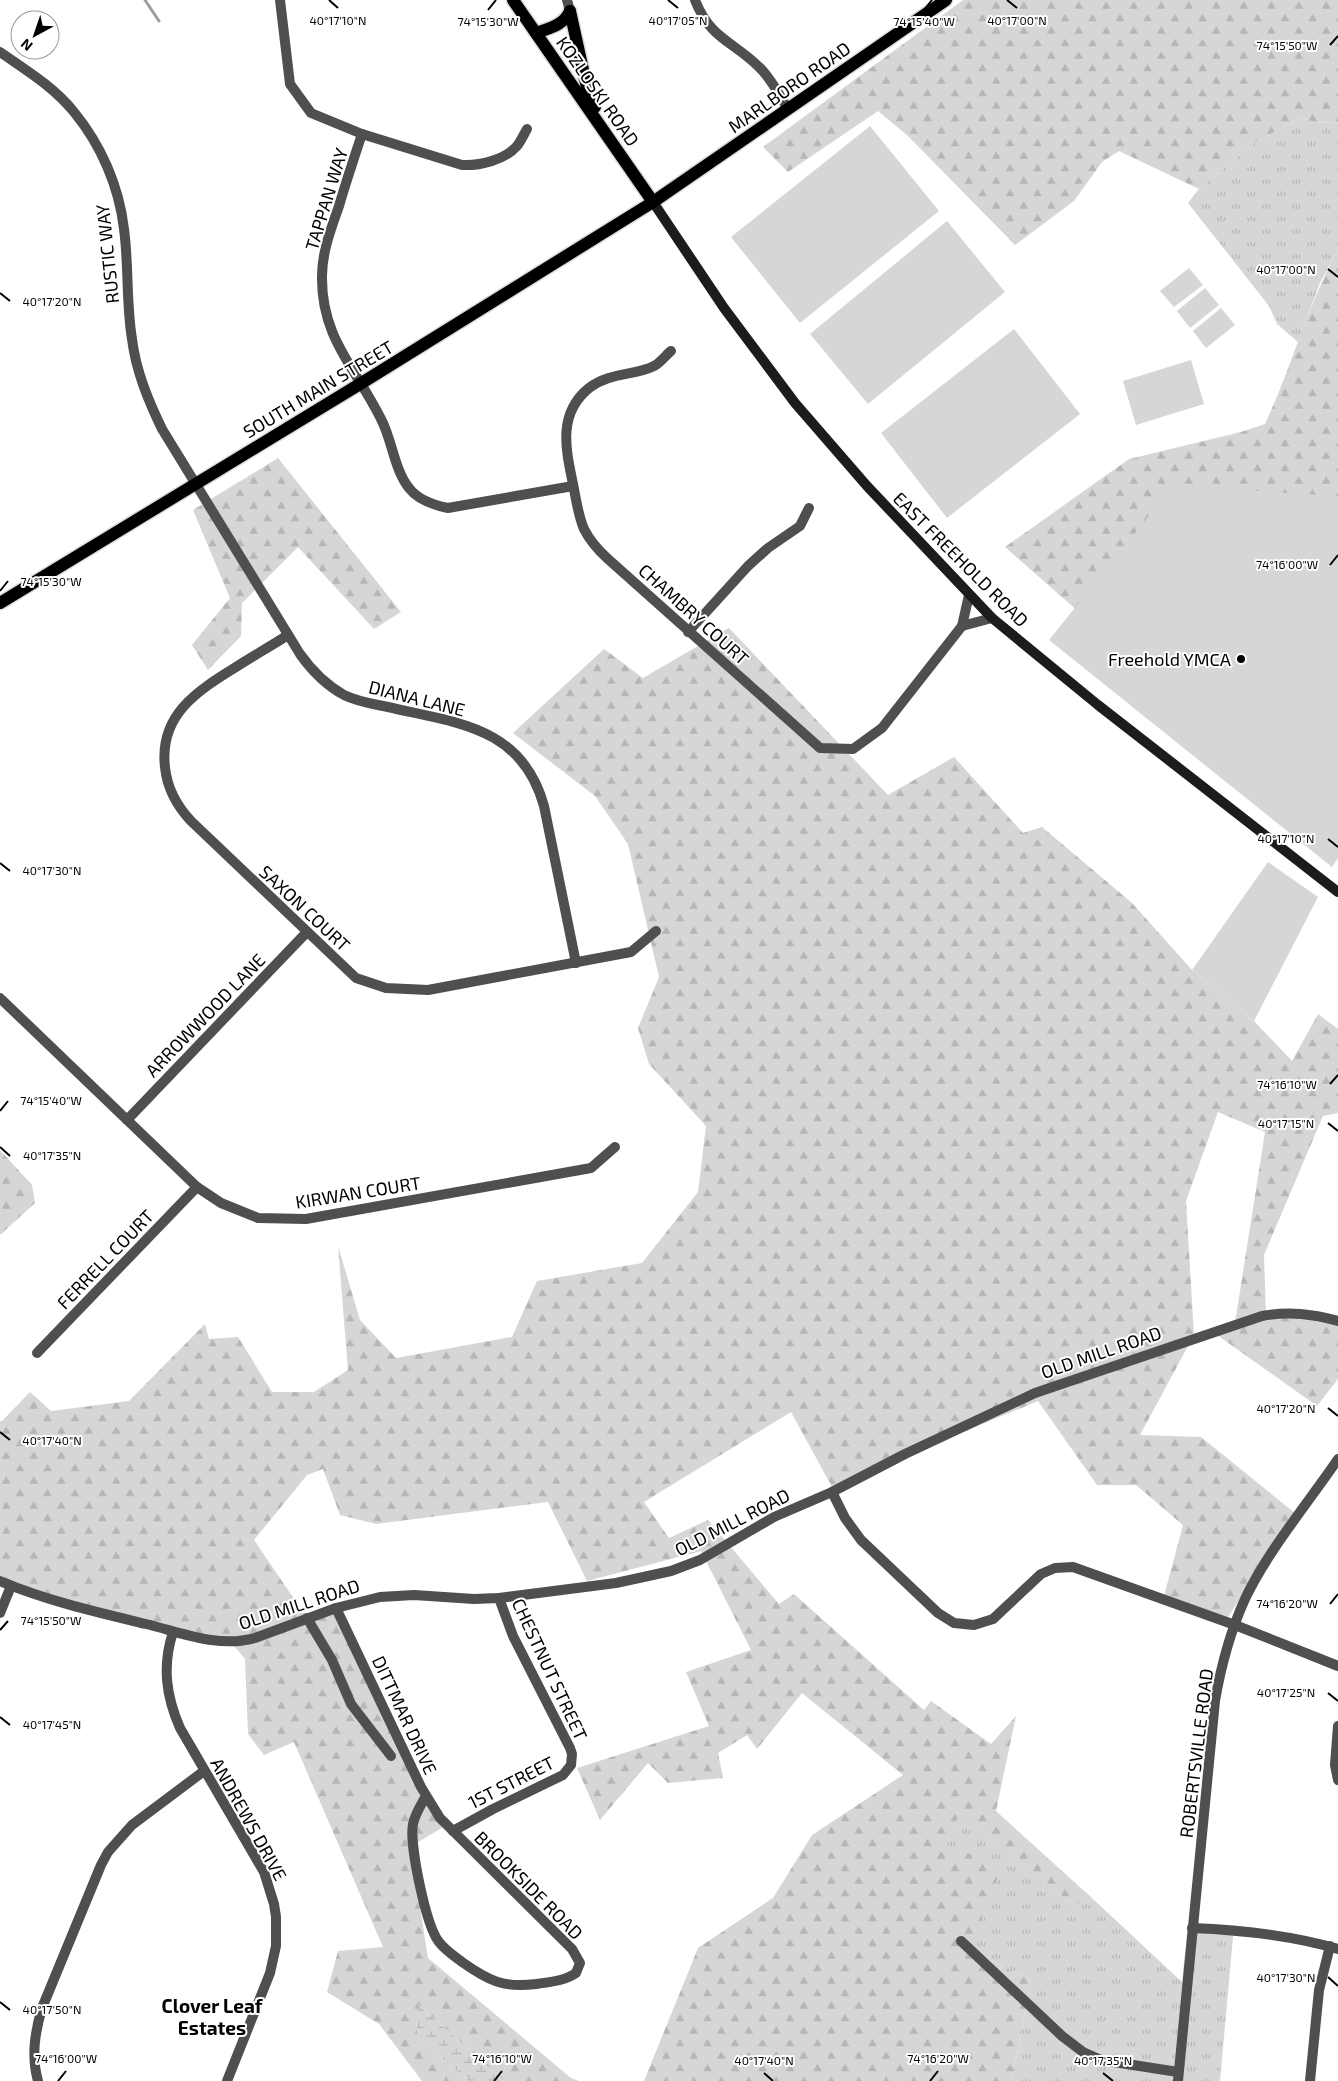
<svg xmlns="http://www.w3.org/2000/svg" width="1338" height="2081" font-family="'Exo 2',sans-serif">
<defs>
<pattern id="grass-tufts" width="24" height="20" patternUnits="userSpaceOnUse" patternTransform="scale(1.25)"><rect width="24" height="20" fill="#d6d6d6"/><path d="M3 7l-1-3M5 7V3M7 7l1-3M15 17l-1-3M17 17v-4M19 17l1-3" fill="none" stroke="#b6b6b6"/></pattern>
<pattern id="forest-firs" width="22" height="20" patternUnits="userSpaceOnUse" patternTransform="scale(1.25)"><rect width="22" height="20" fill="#d6d6d6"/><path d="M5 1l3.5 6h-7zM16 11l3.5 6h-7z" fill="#b6b6b6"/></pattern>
<pattern id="wetland-marsh" width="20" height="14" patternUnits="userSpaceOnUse" patternTransform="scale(1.25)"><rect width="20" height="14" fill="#d6d6d6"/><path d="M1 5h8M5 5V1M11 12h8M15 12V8" fill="none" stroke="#b6b6b6"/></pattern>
</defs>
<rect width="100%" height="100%" fill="#fff"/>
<g fill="url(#grass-tufts)">
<polygon points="1302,118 1314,122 1338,123 1338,249 1320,283 1298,342 1277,324 1269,306 1188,203 1199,189 1257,141"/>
<polygon points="959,1813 1074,1905 1093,1899 1182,1982 1188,1924 1234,1926 1220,2081 1012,2081 1031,1980 969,1950 946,1844"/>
</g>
<g fill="url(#forest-firs)">
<polygon points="963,0 1338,0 1338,123 1314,122 1302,118 1257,141 1199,189 1119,151 1102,162 1074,201 1015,245 908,136 878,111 788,172 763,147"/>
<path d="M1338,249V546L1088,620L1005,547L1129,459L1241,432L1265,424C1292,366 1308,305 1338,249Z"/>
<polygon points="278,458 401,612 374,629 298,547 242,603 241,636 208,670 192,645 230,598 193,510"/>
<polygon points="729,628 888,795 954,757 1023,833 1042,827 1132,903 1192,970 1254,1021 1292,1061 1318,1014 1338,1029 1338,1113 1323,1116 1264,1255 1266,1315 1338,1324 1338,1379 1317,1406 1210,1330 1235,1323 1265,1132 1218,1112 1186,1201 1194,1335 1140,1435 1201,1437 1296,1514 1228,1617 1164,1596 1183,1525 1136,1485 1097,1485 1038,1401 832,1487 791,1412 644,1502 669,1538 708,1520 779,1604 794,1594 924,1710 931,1701 991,1744 1016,1716 996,1811 1093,1899 1074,1905 959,1814 946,1844 1001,1867 969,1950 1031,1980 1012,2081 644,2081 698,1948 773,1898 812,1835 903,1775 802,1693 757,1749 747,1735 718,1753 723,1778 668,1783 648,1763 600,1820 577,1768 709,1726 686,1672 751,1650 701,1551 587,1581 548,1502 376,1524 340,1515 323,1469 307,1475 254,1540 305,1615 332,1606 445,1826 415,1844 407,1824 428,1958 571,2078 579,2081 504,2081 419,2005 417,2037 469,2081 422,2081 379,2024 327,1992 338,1951 383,1947 294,1742 264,1755 248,1734 245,1659 230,1641 90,1613 0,1579 0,1421 2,1421 30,1392 51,1411 129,1401 205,1324 209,1339 238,1337 272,1392 314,1392 348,1370 338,1246 360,1320 396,1358 512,1337 537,1281 642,1263 698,1192 706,1126 649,1064 638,1028 659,977 628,844 595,796 513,733 604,649 643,678"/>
<polygon points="0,1150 32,1185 35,1203 0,1235"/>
</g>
<polygon fill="url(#wetland-marsh)" points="418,2004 504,2081 469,2081 417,2037"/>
<g fill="#d6d6d6">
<polygon points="870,126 939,211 800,323 731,237"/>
<polygon points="947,221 1005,292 868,404 810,334"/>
<polygon points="1189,268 1203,285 1174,307 1160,291"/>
<polygon points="1205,288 1219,305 1190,328 1177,311"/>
<polygon points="1221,308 1235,325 1206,348 1193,331"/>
<polygon points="1014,329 1080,414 947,518 881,433"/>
<polygon points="1191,360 1204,404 1136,425 1123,381"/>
<polygon points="1173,486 1338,496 1338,858 1332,867 1049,640"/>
<polygon points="1268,862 1318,897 1254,1021 1192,970"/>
</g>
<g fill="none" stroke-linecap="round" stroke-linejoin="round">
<polyline stroke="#9d9d9d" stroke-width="3" points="145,0 159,21"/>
<defs>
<g id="primary">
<polyline points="513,0 653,202"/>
<polyline points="570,11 587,88 595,107"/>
<path d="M536,33C550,28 564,25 570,11"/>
<polyline points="0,603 360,384 653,202 946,0"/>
</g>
</defs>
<use href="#primary" stroke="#dbdbdb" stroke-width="15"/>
<g stroke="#4f4f4f" stroke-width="10">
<path d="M280,0L290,84L311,113L362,134L462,165C479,166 505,160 517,146C521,141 524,134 527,129"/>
<path d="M695,0C710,39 733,41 759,67C771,78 779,95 788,109"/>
<path d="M0,52C26,70 54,87 74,112C101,145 119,186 124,229C129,266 126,303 132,339C136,371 148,400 162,429L300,654C312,671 326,685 344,695C358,702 374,704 388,707C456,723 522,726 544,806L576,963"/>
<path d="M362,134C354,158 346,182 339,206C331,229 322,252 322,276C321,339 357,369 382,421C392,441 395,471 409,488C418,500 433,505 448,508L573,486"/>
<path d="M671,351C666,355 660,363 654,366C634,376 610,372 589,388C557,414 566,450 573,484C576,499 578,515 584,529C590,541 598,550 608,559L820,748L853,749L882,728L962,626L969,595"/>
<polyline points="962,626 992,618"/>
<polyline points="688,632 748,566 768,548 800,526 809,508"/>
<path d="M288,635C271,646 253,656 236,667C197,691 159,715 165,767C167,788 176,805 191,821L356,978L386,988L428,990L631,952L656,931"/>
<polyline points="0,998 197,1187 221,1203 258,1218 306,1219 591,1168 615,1147"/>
<polyline points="127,1120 306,933"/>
<polyline points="37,1353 197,1187"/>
<polyline points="832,1492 845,1518 861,1540 938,1613 954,1623 974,1625 993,1619 1041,1574 1055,1568 1073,1567 1235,1625 1338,1666"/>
<path d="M0,1581C48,1601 96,1612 146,1624C183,1633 217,1648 255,1638L336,1608L380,1597L414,1595L474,1599L499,1598L616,1583L671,1571L700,1560L774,1517L832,1492L905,1454L1035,1393L1262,1316C1289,1311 1312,1314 1338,1321"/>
<path d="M336,1608L421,1787L440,1818L572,1949L580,1963L576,1973C565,1981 549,1982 536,1984C503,1988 489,1981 462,1962C454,1956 445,1950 439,1942C426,1926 409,1844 413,1824C415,1814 421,1805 426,1796"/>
<polyline points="0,1613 11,1586"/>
<polyline points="307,1618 332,1660 351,1704 391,1756"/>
<path d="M173,1632C162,1666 166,1696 180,1728L264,1872L274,1904L276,1917V1946L270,1973L227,2081"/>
<polyline points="1338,1726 1335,1765 1338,1780"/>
<polyline points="453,1831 493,1809 563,1775 571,1765 572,1754 570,1748 513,1636 499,1598"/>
<path d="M1192,1928C1242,1930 1290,1935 1338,1949"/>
<polyline points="961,1941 1062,2036 1083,2052 1101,2060 1178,2072"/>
<path d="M38,2081C31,2056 35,2032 42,2008L101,1865L108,1852L132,1825L204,1771"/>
<polyline points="1310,2081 1319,1990 1330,1946"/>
</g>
<g stroke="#4f4f4f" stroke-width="10">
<polyline points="567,0 570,11"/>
<path d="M1178,2081L1215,1701C1221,1666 1230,1632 1245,1599C1267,1552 1308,1503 1338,1459"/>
</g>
<polyline stroke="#1c1c1c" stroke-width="10" points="653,202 724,308 795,403 867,486 992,618 1098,705 1338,892"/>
<use href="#primary" stroke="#000" stroke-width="12"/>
</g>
<path fill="none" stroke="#000" stroke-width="2" d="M329,0L338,8M668,0L678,8M1007,0L1017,8M488,10L496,0M924,10L932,0M1330,45L1338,36M1328,269L1338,277M0,293L10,301M1330,565L1338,555M0,591L8,581M1328,839L1338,847M0,863L10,871M1330,1084L1338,1075M0,1111L8,1101M1328,1123L1338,1131M0,1147L10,1156M1328,1408L1338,1416M0,1432L10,1440M1330,1604L1338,1594M0,1630L8,1621M1328,1693L1338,1701M0,1717L10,1725M1328,1977L1338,1986M0,2002L10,2010M764,2073L773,2081M1103,2073L1113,2081M58,2081L66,2071M494,2081L502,2071M930,2081L938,2071"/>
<circle fill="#000" stroke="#fff" stroke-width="2" cx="1241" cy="659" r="5"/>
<g text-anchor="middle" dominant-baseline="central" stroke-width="4" stroke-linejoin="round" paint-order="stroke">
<g font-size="18" fill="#000" stroke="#fff">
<text transform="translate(789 87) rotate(-35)">MARLBORO ROAD</text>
<text transform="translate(598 91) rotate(55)">KOZLOSKI ROAD</text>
<text transform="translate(326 199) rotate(-73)">TAPPAN WAY</text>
<text transform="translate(107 254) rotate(-96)">RUSTIC WAY</text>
<text transform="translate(318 389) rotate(-31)">SOUTH MAIN STREET</text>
<text transform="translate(961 559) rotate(45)">EAST FREEHOLD ROAD</text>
<text transform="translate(694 614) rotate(42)">CHAMBRY COURT</text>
<text transform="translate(417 698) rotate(14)">DIANA LANE</text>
<text transform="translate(305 908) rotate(43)">SAXON COURT</text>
<text transform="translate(205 1015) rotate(-46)">ARROWWOOD LANE</text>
<text transform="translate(358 1192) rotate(-9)">KIRWAN COURT</text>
<text transform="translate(105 1259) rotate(-46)">FERRELL COURT</text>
<text transform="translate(1101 1352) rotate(-19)">OLD MILL ROAD</text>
<text transform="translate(732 1522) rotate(-27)">OLD MILL ROAD</text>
<text transform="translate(299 1604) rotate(-18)">OLD MILL ROAD</text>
<text transform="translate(550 1669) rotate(65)">CHESTNUT STREET</text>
<text transform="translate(405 1715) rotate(65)">DITTMAR DRIVE</text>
<text transform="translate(1196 1753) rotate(-83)">ROBERTSVILLE ROAD</text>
<text transform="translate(511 1782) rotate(-27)">1ST STREET</text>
<text transform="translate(249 1819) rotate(61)">ANDREWS DRIVE</text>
<text transform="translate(529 1885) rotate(45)">BROOKSIDE ROAD</text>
</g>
<g font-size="18" fill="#000" stroke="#fff" text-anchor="end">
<text x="1231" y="659">Freehold YMCA</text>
</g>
<g font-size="19" font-weight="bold" fill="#000" stroke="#fff">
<text x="212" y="2005">Clover Leaf<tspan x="212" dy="22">Estates</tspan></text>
</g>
</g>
<g font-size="12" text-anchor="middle" fill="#000" stroke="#fff" stroke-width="4" stroke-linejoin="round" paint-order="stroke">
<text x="338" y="25">40°17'10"N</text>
<text x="678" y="25">40°17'05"N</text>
<text x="1017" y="25">40°17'00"N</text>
<text x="488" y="26">74°15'30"W</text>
<text x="924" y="26">74°15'40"W</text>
<text x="1287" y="50">74°15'50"W</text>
<text x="1286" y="274">40°17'00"N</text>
<text x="52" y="306">40°17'20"N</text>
<text x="1287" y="569">74°16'00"W</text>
<text x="51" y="586">74°15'30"W</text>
<text x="1286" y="843">40°17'10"N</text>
<text x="52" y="875">40°17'30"N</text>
<text x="1287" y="1089">74°16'10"W</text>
<text x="51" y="1105">74°15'40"W</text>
<text x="1286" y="1128">40°17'15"N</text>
<text x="52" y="1160">40°17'35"N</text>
<text x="1286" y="1413">40°17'20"N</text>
<text x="52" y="1445">40°17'40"N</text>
<text x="1287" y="1608">74°16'20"W</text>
<text x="51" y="1625">74°15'50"W</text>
<text x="1286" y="1697">40°17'25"N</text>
<text x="52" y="1729">40°17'45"N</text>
<text x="1286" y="1982">40°17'30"N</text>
<text x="52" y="2014">40°17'50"N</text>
<text x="66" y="2063">74°16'00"W</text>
<text x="502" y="2063">74°16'10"W</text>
<text x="938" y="2063">74°16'20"W</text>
<text x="764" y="2065">40°17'40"N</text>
<text x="1103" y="2065">40°17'35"N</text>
</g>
<g transform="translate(35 35) rotate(220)"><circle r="24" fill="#ffffff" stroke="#999999"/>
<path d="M0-4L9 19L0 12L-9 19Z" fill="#000000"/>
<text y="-8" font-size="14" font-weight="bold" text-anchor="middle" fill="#000000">N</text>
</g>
</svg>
